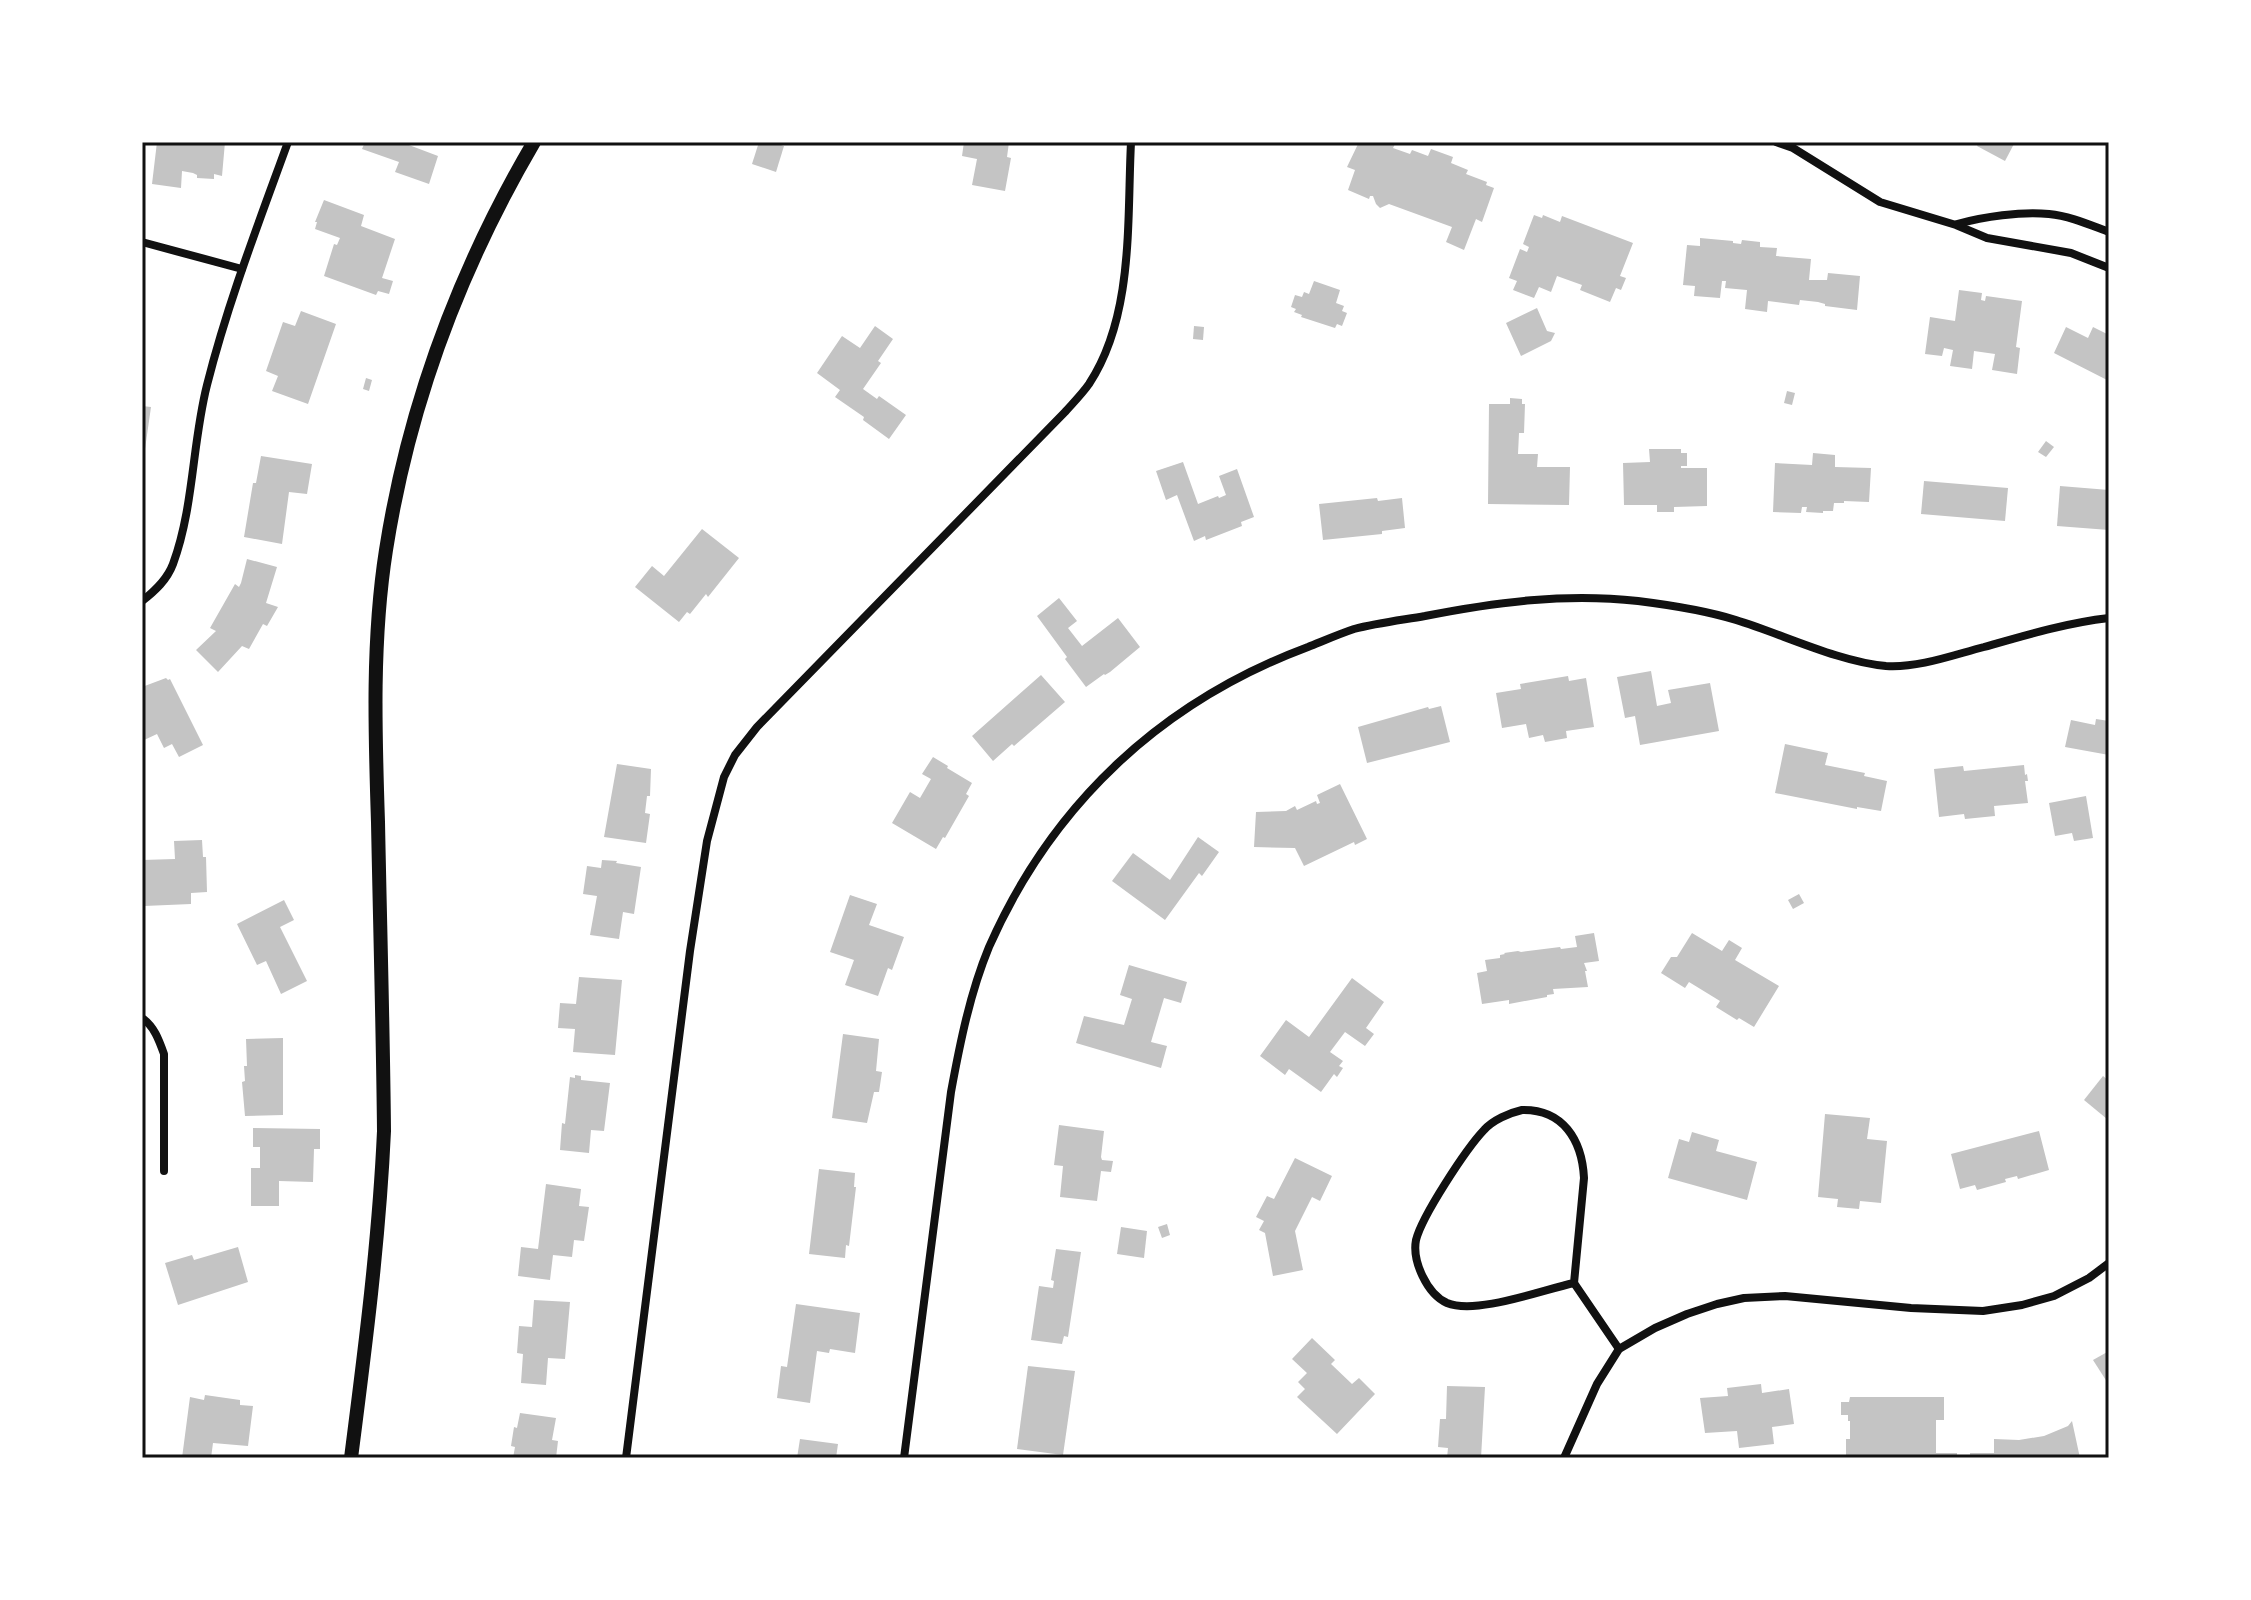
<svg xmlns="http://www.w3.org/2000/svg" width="2251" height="1600" font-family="'Sofia Sans Condensed',sans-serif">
<rect width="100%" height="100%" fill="#fff"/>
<g fill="#c4c4c4">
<polygon points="157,142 225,142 222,176 214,174 214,179 197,178 197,175 193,173 182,171 181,188 152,184"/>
<polygon points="365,142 401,142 438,156 429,184 395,172 399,162 362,149"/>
<polygon points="759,142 772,142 784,146 776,172 752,164"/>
<polygon points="964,142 1009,142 1007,157 1011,158 1005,191 972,185 977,159 962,156"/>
<polygon points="1359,142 1396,142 1393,148 1410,154 1412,150 1428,156 1431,149 1453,157 1451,163 1468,170 1466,174 1487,182 1486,185 1494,188 1482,222 1476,219 1464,250 1446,242 1452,227 1389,204 1380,208 1376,204 1373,196 1370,196 1369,199 1348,190 1355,170 1347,167"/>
<polygon points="1979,142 2015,142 2005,161 1977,146"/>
<polygon points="324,200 364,215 361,226 395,239 382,278 393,281 389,294 378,291 376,295 324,276 334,244 337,245 340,238 315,229 317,222 315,222"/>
<polygon points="1534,215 1542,218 1543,215 1560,222 1562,216 1633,243 1620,276 1626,278 1621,290 1616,288 1610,302 1580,290 1582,285 1557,276 1551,292 1539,287 1534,298 1513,290 1517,281 1509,278 1520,249 1527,252 1529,247 1523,244"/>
<polygon points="1700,238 1733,241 1733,243 1741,244 1742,240 1760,242 1760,247 1777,248 1776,256 1811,259 1809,280 1827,280 1828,273 1860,276 1857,310 1825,306 1825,304 1818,302 1800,300 1799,305 1768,301 1767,312 1745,309 1747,290 1725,288 1726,281 1722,281 1720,298 1694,296 1695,286 1683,285 1687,245 1700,246"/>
<polygon points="1314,281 1340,290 1336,303 1344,306 1342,311 1347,313 1342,326 1337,324 1335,328 1301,317 1302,315 1294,312 1296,309 1291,307 1295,295 1302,297 1304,292 1309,294"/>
<polygon points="1959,290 1982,293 1981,300 1985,301 1986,296 2022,301 2016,347 2020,348 2017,374 1992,370 1995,354 1974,351 1972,369 1950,366 1953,350 1944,348 1942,356 1925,354 1930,317 1955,321"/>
<polygon points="1537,308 1547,331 1555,333 1551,341 1521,356 1506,323"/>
<polygon points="301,311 336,324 308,404 272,391 278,376 266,371 283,322 295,326"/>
<polygon points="875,326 893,339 878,361 881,363 863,389 877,399 879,396 906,415 889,439 863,420 864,417 835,397 840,390 817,373 842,336 860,348"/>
<polygon points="1194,326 1204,327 1203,340 1193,339"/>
<polygon points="2066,327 2088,338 2093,327 2109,335 2109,381 2054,353"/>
<polygon points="366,378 372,380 369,391 363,389"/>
<polygon points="1787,391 1795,393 1792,405 1784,403"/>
<polygon points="1510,398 1522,399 1522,404 1525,404 1524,433 1519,433 1518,454 1538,454 1537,467 1570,467 1569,505 1488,504 1489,404 1510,404"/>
<polygon points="142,406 151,407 144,456 142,456"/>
<polygon points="2046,441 2054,447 2046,457 2038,452"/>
<polygon points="1649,449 1681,449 1681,453 1687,453 1687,466 1681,466 1681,468 1707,468 1707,506 1674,507 1674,512 1657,512 1657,505 1624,505 1623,463 1650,462"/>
<polygon points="1813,453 1835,455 1835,467 1871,468 1869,502 1844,501 1844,503 1834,503 1833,511 1823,511 1823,513 1806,512 1807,507 1802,507 1801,513 1773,512 1775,463 1812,465"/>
<polygon points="261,456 312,464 307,494 289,492 282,544 244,537 253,483 256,483"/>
<polygon points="1183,462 1198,504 1218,496 1219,498 1226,495 1219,476 1237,469 1254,517 1241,522 1242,526 1206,540 1205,536 1194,541 1177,495 1166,500 1156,471"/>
<polygon points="1924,481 2008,488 2005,521 1921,514"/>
<polygon points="2060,486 2109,490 2109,530 2057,526"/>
<polygon points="1377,498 1378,501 1402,498 1405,528 1382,531 1382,534 1323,540 1319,504"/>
<polygon points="702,529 739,558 708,597 706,594 690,614 687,612 679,622 635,587 652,566 664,576"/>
<polygon points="247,559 277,567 266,603 278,607 267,626 263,624 249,649 242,646 218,672 196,650 216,631 210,628 235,584 239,587 241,583"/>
<polygon points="1059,598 1077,621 1068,628 1082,646 1118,618 1140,647 1110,672 1105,675 1104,674 1086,687 1065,659 1067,657 1037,616"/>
<polygon points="1651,671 1657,706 1671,703 1668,690 1710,683 1719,731 1640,745 1635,716 1625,718 1617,677"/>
<polygon points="1041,675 1065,702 1014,746 1012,744 993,761 972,736"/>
<polygon points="1568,676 1569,681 1586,678 1594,727 1566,731 1567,738 1545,742 1543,735 1529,738 1526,724 1502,728 1496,693 1521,689 1520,684"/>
<polygon points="166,678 168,680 170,679 203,745 179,757 172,744 164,748 157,734 142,741 142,687"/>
<polygon points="1441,706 1450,742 1367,763 1358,727 1428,707 1429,709"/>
<polygon points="2096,719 2109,721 2109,755 2065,747 2071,720 2095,725"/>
<polygon points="1785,744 1828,753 1825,765 1865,773 1864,776 1887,781 1881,811 1857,807 1857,809 1775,793"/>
<polygon points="933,757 948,766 947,768 972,783 966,794 969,796 945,838 943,837 936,849 892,823 910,792 920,798 931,779 922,774"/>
<polygon points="617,764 651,769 650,796 647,796 645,813 650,814 646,843 604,837"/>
<polygon points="2024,765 2025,775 2027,774 2028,781 2025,781 2028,803 1994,806 1995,816 1965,819 1964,814 1939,817 1934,769 1963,766 1964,771"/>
<polygon points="1340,784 1367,839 1355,845 1354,842 1304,866 1295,848 1254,847 1256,812 1286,811 1295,806 1297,810 1316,801 1317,804 1320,803 1317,795"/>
<polygon points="2086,796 2093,838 2074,841 2072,833 2055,836 2049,803"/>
<polygon points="1198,837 1219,852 1202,876 1199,873 1165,920 1112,881 1133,853 1170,880"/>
<polygon points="202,840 203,857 206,857 207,892 191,893 191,904 144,906 142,860 175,859 174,841"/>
<polygon points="602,860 617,861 616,863 641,867 634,914 623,912 619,939 590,935 597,896 583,894 587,866 601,868"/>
<polygon points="1799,894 1804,903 1793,909 1788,900"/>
<polygon points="850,895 877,904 869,925 904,937 892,970 888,968 878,996 845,985 854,960 830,952"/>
<polygon points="284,900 294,920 280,927 307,981 281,994 266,961 257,965 237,924"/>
<polygon points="1594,933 1599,961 1584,963 1587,971 1585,971 1588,987 1553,989 1554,994 1547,995 1547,997 1509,1004 1509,1000 1482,1004 1477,973 1487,971 1485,960 1500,958 1500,955 1505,954 1504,953 1518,951 1521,952 1560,947 1561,949 1577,947 1575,936"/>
<polygon points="1692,933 1722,951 1729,940 1742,948 1735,960 1779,986 1754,1027 1739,1018 1737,1020 1716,1007 1720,1001 1689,982 1685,988 1661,973 1671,957 1677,957"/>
<polygon points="1129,965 1187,982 1181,1003 1164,998 1151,1042 1167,1046 1161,1068 1076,1043 1084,1016 1124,1025 1132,999 1120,995"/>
<polygon points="579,977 622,980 615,1055 573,1052 575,1029 558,1028 560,1003 576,1004"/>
<polygon points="1352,978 1384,1002 1366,1028 1374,1034 1365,1046 1345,1032 1330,1052 1343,1061 1339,1066 1343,1068 1337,1077 1334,1074 1321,1092 1289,1069 1285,1075 1260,1056 1286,1020 1309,1037"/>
<polygon points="843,1034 879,1039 876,1071 882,1072 879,1092 874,1092 867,1123 832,1118"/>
<polygon points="283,1038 283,1115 245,1116 242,1082 245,1081 244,1066 247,1066 246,1039"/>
<polygon points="575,1075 581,1076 581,1080 610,1083 604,1131 591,1130 589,1153 560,1150 562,1123 565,1124 570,1077 575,1078"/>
<polygon points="2103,1076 2109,1081 2107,1119 2084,1100"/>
<polygon points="1825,1114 1870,1118 1867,1139 1887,1141 1881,1203 1860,1201 1859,1209 1837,1207 1838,1199 1818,1197"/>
<polygon points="1059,1125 1104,1131 1101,1157 1102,1160 1113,1161 1111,1172 1101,1171 1097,1201 1060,1197 1063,1166 1054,1165"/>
<polygon points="253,1128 320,1129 320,1149 314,1149 313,1182 279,1181 279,1206 251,1206 251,1168 260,1168 260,1147 253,1147"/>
<polygon points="2039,1131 2049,1170 2018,1179 2017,1176 2005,1179 2006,1182 1977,1190 1975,1185 1960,1189 1951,1154"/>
<polygon points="1692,1132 1719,1140 1716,1151 1757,1162 1747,1200 1668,1178 1679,1139 1689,1142"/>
<polygon points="1295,1158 1332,1176 1320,1201 1312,1197 1295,1231 1303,1270 1273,1276 1265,1233 1259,1230 1264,1221 1256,1217 1267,1196 1274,1199"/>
<polygon points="819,1169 855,1173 854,1187 856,1187 849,1246 846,1245 845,1258 809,1254"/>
<polygon points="546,1184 581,1189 579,1206 589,1207 584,1241 574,1240 572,1257 553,1255 550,1280 518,1276 521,1247 538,1249"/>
<polygon points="1167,1224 1170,1235 1162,1238 1158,1227"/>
<polygon points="1121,1227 1147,1231 1144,1258 1117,1254"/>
<polygon points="238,1247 248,1282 178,1305 165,1263 192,1255 194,1260"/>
<polygon points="1056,1249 1081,1252 1068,1337 1064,1336 1062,1344 1031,1340 1039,1286 1053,1288 1054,1281 1051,1280"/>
<polygon points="534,1300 570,1302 565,1359 548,1358 546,1385 521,1383 523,1354 517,1353 519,1326 532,1327"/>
<polygon points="796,1304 860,1313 855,1353 830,1349 829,1353 817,1351 810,1403 777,1398 781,1366 787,1367"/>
<polygon points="1312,1338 1335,1360 1331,1364 1352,1384 1359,1378 1375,1394 1337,1434 1297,1397 1305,1389 1298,1382 1307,1373 1292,1359"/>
<polygon points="2109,1351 2109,1385 2093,1360"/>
<polygon points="1028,1366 1075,1371 1063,1455 1017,1449"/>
<polygon points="1761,1384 1762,1393 1789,1389 1794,1424 1772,1427 1774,1444 1739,1448 1737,1431 1705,1433 1700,1398 1728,1396 1727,1388"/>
<polygon points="1447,1386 1485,1387 1481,1458 1447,1458 1448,1448 1438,1447 1440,1419 1446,1419"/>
<polygon points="205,1395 240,1400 240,1405 253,1406 248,1446 213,1443 211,1458 182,1458 190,1397 204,1400"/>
<polygon points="1850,1397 1944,1397 1944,1420 1936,1420 1936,1453 1957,1453 1957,1458 1846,1458 1846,1439 1850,1439 1850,1421 1848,1421 1848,1415 1841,1415 1841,1402 1849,1402"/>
<polygon points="520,1413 556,1418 552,1440 558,1441 556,1458 513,1458 515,1447 511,1446 514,1427 517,1428"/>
<polygon points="2072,1421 2080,1458 1970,1458 1970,1453 1994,1453 1994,1439 2019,1440 2044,1436 2068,1426"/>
<polygon points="800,1439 838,1444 836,1458 797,1458"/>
</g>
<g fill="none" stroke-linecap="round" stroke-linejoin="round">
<g stroke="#111" stroke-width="8">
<polyline points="1776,142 1793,148 1880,202 1956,225 1987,238 2071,253 2109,268"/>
<path d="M1957,224C1983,217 2021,211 2049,214C2070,216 2090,225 2109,232"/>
<polyline points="142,242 242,269"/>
<path d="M142,601C155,591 167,580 173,564C194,507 192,444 207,385C228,302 259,222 288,142"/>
<path d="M142,1018C154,1026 159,1040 164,1054V1171"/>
<path d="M1522,1110C1563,1109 1582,1140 1584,1178L1574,1283C1542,1290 1476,1315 1447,1303C1427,1294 1412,1261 1416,1240C1422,1216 1466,1149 1484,1130C1493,1120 1509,1113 1522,1110Z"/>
<polyline points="1574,1283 1619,1349"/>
<path d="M626,1458L690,951L707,841L724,777L735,755L757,727L1065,412C1073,403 1082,394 1089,384C1134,316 1127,221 1131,142"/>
<path d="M904,1458L951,1092C960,1043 970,993 989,947C1052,804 1161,702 1308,647C1323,641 1339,634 1354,629C1377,623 1402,620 1425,616C1496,602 1565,593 1638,601C1670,605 1704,610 1736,620C1782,634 1839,662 1886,666C1919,668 1953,655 1984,647C2026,635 2066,623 2109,618"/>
<polyline points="1564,1458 1597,1384 1619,1349 1655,1328 1687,1314 1717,1304 1744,1298 1785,1296 1911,1308 1983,1311 2022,1305 2054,1296 2089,1278 2109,1263"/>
</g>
<path stroke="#111" stroke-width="14" d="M351,1458C365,1349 379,1241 384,1131C383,1028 380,925 378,822C375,732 372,639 386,550C409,403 459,270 534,142"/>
</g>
<rect width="2251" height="1600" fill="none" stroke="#ffffff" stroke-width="288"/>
<rect x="144" y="144" width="1963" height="1312" fill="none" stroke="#111" stroke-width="3"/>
</svg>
